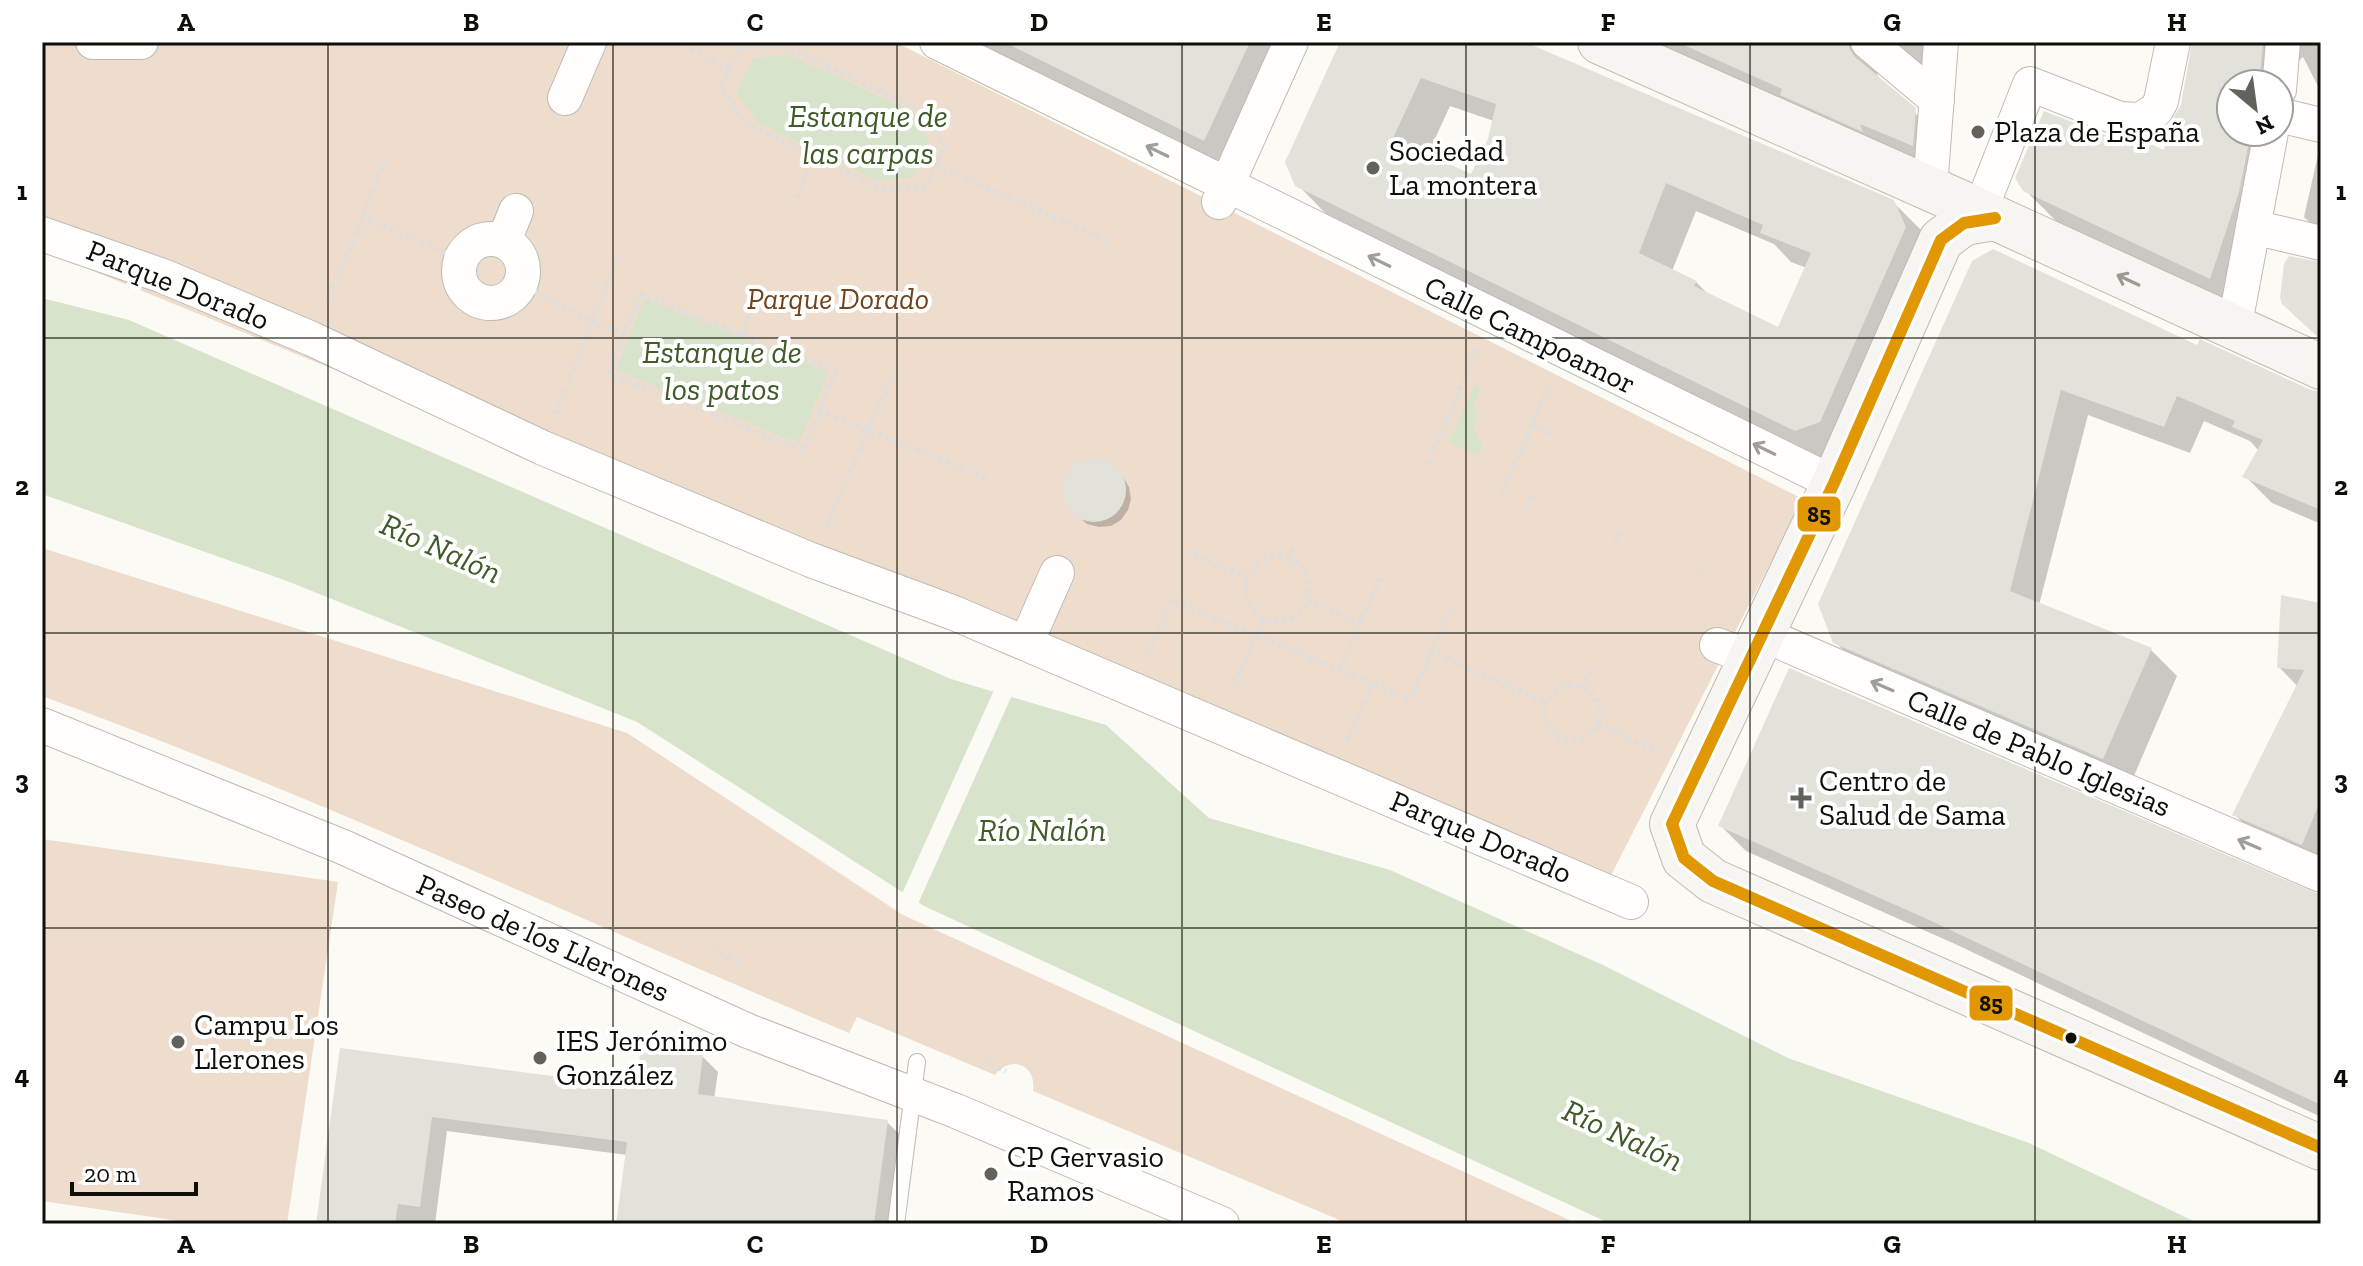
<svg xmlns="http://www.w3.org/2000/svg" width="2363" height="1266" font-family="'Zilla Slab',serif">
<rect width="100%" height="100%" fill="#fcfaf4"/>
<g fill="#eedccd">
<polygon points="42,42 895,42 1803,499 1604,889 42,250"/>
<path d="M42,548L627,733L903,915L1578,1224H1349L1033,1091C1037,1065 1011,1054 995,1075L857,1017L849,1033C581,920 316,796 42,696Z"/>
<polygon points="42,839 338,882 287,1224 200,1224 42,1201"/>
</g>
<g fill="#d7e4cb">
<polygon points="791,55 910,111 930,143 914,177 876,180 847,166 758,123 736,92 753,58"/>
<polygon points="42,298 129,320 951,679 1106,725 1209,818 1390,870 1603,965 1788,1058 2029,1143 2200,1224 1611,1224 924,906 637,722 287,581 42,494"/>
<polygon points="644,299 828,372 799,443 616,370"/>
<polygon points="1475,385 1481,388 1473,406 1478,416 1473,427 1482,446 1478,455 1449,443"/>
</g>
<polygon fill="#fcfaf4" points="995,688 1013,693 917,906 901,896"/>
<g fill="#0003" fill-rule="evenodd">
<polygon points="971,42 1302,42 1241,176"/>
<path d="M1341,42H1522L1893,202L1923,232L1825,459L1327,215L1297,184ZM1450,106L1494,121L1489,140L1472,177L1427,156ZM1696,211L1774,244L1791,262L1807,268L1779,330L1710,296L1696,282L1672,271Z"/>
<polygon points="1643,42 1956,42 1940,79 1877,70 1878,80 1945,140 1942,175"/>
<path d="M2194,42H2321V92L2303,57L2297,62L2241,308L2057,222L2025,190L2112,140L2166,153L2182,106ZM2231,84H2279V132H2231Z"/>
<polygon points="2320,146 2321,146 2321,234 2304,217"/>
<polygon points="1973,262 2310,392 2321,393 2321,524 2272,503 2245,476 2259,451 2250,441 2204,421 2190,453 2088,415 2039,605 2150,649 2177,676 2130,785 1862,669 1835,642"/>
<polygon points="1096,460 1107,463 1123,477 1129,487 1131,499 1128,510 1121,520 1111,526 1099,527 1087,524 1071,510 1065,500 1063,488 1067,477 1074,468 1084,462"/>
<polygon points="2321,605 2321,866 2260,840 2235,815 2298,687 2279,667"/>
<polygon points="1721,826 2321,897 2321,1117 1955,944 1746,851"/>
<polygon points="342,1050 637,1090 702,1056 718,1072 714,1099 887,1122 903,1138 890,1224 618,1224 627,1155 447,1131 435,1224 318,1224"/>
</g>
<g fill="#e2e2db" fill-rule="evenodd">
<polygon points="1004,42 1250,42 1204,141"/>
<path d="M1340,42H1525L1894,200L1906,227L1820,422L1795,431L1295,186L1285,162ZM1421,78L1496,104L1488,139L1471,174L1393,138ZM1666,183L1763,225L1760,233L1811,253L1778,327L1694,286L1697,281L1639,253Z"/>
<polygon points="1677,42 1848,42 1850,50 1855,57 1916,108 1913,146 1860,124 1863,132 1780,95 1782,89"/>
<polygon points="2192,42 2263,42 2259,84 2231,84 2231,132 2251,132 2239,192 2210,279 2023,191 2015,178 2044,111 2113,138 2141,140 2164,150 2169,125 2181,105"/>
<polygon points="1993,249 2197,345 2200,339 2311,390 2321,392 2321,510 2242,477 2263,440 2232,427 2235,421 2177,396 2164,427 2061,390 2010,591 2152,648 2103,759 1833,643 1818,604 1972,261"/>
<polygon points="2289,256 2321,262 2321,340 2282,304 2280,298 2284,264"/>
<circle cx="1094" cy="490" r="32"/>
<polygon points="2281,595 2321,603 2321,799 2302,845 2232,815 2304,670 2277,668"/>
<polygon points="1789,668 2321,895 2321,1105 1927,919 1718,826"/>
<polygon points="641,1046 703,1055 698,1094 888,1120 874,1224 616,1224 627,1142 432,1117 420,1207 398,1204 395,1224 316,1224 340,1048 636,1087"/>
</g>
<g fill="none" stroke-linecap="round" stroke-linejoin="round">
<defs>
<polyline id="lane" points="896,1224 917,1062"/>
<g id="street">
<polyline points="93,42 141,42"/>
<polyline points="937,42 1834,483"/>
<polyline points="1868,42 1937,100"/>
<polyline points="2279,90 2283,42"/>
<polyline points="565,98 589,42"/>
<polyline points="2279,115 2321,125"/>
<polyline points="1930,188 1941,42"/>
<polyline points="1219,202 1291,42"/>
<polyline points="1980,211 2030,84 2120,119 2140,120 2156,110 2161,101 2173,42"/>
<polyline points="2253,227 2321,243"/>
<polyline points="42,234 163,276 312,339 543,448 811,560 954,613 1631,902"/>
<circle cx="491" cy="271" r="32"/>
<polyline points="504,241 516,211"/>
<polyline points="2234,329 2271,132"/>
<polyline points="1762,634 2321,875"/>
<polyline points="1026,643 1057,573"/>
<polyline points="1717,645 1751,658"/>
<polyline points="42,725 343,847 748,1031 956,1111 1222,1224"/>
</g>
<g id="secondary">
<polyline points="1600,42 1980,211 2321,367"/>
<polyline points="1995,218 1964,223 1941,240 1834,483 1672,824 1684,858 1713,881 2321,1148"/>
</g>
</defs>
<use href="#lane" stroke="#bdbbb5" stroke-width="18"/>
<use href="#street" stroke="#bdbbb5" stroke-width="36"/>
<use href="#secondary" stroke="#bdbbb5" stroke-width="46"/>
<g stroke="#dededc" stroke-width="5" stroke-dasharray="4 4" stroke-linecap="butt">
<polyline points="676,42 730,68"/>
<polygon points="783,45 920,110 945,146 926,186 882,189 745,123 721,87 740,48"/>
<polyline points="935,165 1111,242"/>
<polyline points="797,198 814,156"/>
<polyline points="361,217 461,259"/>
<polyline points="521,284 591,321 624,334"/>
<polygon points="640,294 835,371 804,450 609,374"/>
<polyline points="327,303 387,156"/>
<polyline points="742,335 751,312"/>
<polyline points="819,411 990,479"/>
<polyline points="556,414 618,255"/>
<polyline points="1532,425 1552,434"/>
<polyline points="1428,464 1477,349"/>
<polyline points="1501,495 1551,383"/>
<polyline points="1526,506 1533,492"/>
<polyline points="827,525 893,372"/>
<polyline points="1615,543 1620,531"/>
<polyline points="1186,551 1247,577"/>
<circle cx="1277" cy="589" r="32"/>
<polyline points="1289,559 1296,543"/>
<polyline points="1695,577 1699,567"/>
<polyline points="1307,601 1361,623"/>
<polyline points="1430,652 1546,702"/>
<polyline points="1148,655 1171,600 1410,699 1451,607"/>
<polyline points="1340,670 1380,578"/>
<circle cx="1572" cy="713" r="28"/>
<polyline points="1583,688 1593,667"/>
<polyline points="1231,690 1265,619"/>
<polyline points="1598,725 1659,751"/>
<polyline points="1347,740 1373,684"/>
<polyline points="713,949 743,963"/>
<polyline points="983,1061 1006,1071"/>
</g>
<use href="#lane" stroke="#fffefd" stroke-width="16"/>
<use href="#street" stroke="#fffefd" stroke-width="34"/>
<use href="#secondary" stroke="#f7f5f2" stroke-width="44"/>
<defs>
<polyline id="bus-1" points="1995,218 1964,223 1941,240 1834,483 1672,824 1684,858 1713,881 2321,1148"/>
</defs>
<use href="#bus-1" stroke="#fff" stroke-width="18"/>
<use href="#bus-1" stroke="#e09701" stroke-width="12"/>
</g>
<defs><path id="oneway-shaft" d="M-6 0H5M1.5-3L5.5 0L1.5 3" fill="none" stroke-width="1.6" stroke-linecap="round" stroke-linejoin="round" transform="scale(2)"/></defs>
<g stroke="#9f9e9b">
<use href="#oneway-shaft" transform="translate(1157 151) rotate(-154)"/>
<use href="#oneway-shaft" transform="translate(1379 261) rotate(-154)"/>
<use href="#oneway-shaft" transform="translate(1764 449) rotate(-154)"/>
<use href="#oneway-shaft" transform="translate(1882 686) rotate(-157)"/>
<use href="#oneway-shaft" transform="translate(2249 844) rotate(-157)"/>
</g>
<use stroke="#9a9994" href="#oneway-shaft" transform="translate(2128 280) rotate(-155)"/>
<path fill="none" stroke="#0f0e08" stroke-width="2" stroke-opacity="0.55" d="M328,42V1224M613,42V1224M897,42V1224M1182,42V1224M1466,42V1224M1750,42V1224M2035,42V1224M42,338H2321M42,633H2321M42,928H2321"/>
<g fill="#62615b" stroke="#fff" stroke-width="3">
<circle cx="1978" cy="132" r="8"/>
<circle cx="1373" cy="168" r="8"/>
<path d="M1797 786h8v8h8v8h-8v8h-8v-8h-8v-8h8z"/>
<circle cx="178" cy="1042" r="8"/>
<circle cx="540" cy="1058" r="8"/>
<circle cx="991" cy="1174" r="8"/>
</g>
<circle fill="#0f0e08" stroke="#fff" stroke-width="3" cx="2071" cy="1038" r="7"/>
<g text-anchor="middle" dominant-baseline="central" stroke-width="8" stroke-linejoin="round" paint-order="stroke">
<g font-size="30" fill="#0f0e08" stroke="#fff" text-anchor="start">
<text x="1994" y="132">Plaza de España</text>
<text x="1389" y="151">Sociedad<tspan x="1389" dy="34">La montera</tspan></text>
<text x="1819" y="781">Centro de<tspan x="1819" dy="34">Salud de Sama</tspan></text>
<text x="194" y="1025">Campu Los<tspan x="194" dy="34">Llerones</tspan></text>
<text x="556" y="1041">IES Jerónimo<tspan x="556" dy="34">González</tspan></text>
<text x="1007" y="1157">CP Gervasio<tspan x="1007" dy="34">Ramos</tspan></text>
</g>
<g font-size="30" fill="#0f0e08" stroke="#fff">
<text transform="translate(178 285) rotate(22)">Parque Dorado</text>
<text transform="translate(1530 335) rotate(26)">Calle Campoamor</text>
<text transform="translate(2039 753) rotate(23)">Calle de Pablo Iglesias</text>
<text transform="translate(1481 837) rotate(23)">Parque Dorado</text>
<text transform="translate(543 938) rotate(24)">Paseo de los Llerones</text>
</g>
<g font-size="30" font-style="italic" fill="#6f431d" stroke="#fff">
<text x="838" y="299">Parque Dorado</text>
</g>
<g font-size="32" font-style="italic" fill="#405a2a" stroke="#fff">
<text x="868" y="116">Estanque de<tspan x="868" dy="37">las carpas</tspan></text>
<text x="722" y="352">Estanque de<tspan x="722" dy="37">los patos</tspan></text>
<text transform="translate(441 548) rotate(24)">Río Nalón</text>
<text x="1042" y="830">Río Nalón</text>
<text transform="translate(1623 1135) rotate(25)">Río Nalón</text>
</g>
</g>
<g stroke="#fff" stroke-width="3">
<rect x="1796" y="495" width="46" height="38" rx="8" fill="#e09701"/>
<rect x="1968" y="984" width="46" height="38" rx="8" fill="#e09701"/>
</g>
<g font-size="22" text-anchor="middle" font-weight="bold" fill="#111">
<text x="1819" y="522">85</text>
<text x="1991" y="1011">85</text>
</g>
<rect width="2363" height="1266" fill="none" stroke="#ffffff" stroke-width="88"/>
<g transform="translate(2255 108) rotate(151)"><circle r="38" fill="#ffffff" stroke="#9f9f9c" stroke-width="2"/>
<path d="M0-6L14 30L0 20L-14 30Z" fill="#62615b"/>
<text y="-12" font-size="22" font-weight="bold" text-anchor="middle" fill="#0f0e08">N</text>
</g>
<path d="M72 1182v12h124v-12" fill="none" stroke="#0f0e08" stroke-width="4"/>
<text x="84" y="1182" font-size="24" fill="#0f0e08" stroke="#ffffff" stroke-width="6" paint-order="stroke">20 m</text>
<rect x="44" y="44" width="2275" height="1178" fill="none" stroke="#0f0e08" stroke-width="3"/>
<g font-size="26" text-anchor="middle" font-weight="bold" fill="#0f0e08">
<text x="186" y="31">A</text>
<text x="471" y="31">B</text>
<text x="755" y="31">C</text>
<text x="1039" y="31">D</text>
<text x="1324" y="31">E</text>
<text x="1608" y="31">F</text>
<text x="1892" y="31">G</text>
<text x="2177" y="31">H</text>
<text x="22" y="200">1</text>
<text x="2341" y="200">1</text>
<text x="22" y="495">2</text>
<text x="2341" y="495">2</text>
<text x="22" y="789">3</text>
<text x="2341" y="789">3</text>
<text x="22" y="1084">4</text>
<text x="2341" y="1084">4</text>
<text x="186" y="1253">A</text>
<text x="471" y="1253">B</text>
<text x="755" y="1253">C</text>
<text x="1039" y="1253">D</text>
<text x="1324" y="1253">E</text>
<text x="1608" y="1253">F</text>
<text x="1892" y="1253">G</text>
<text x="2177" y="1253">H</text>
</g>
</svg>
